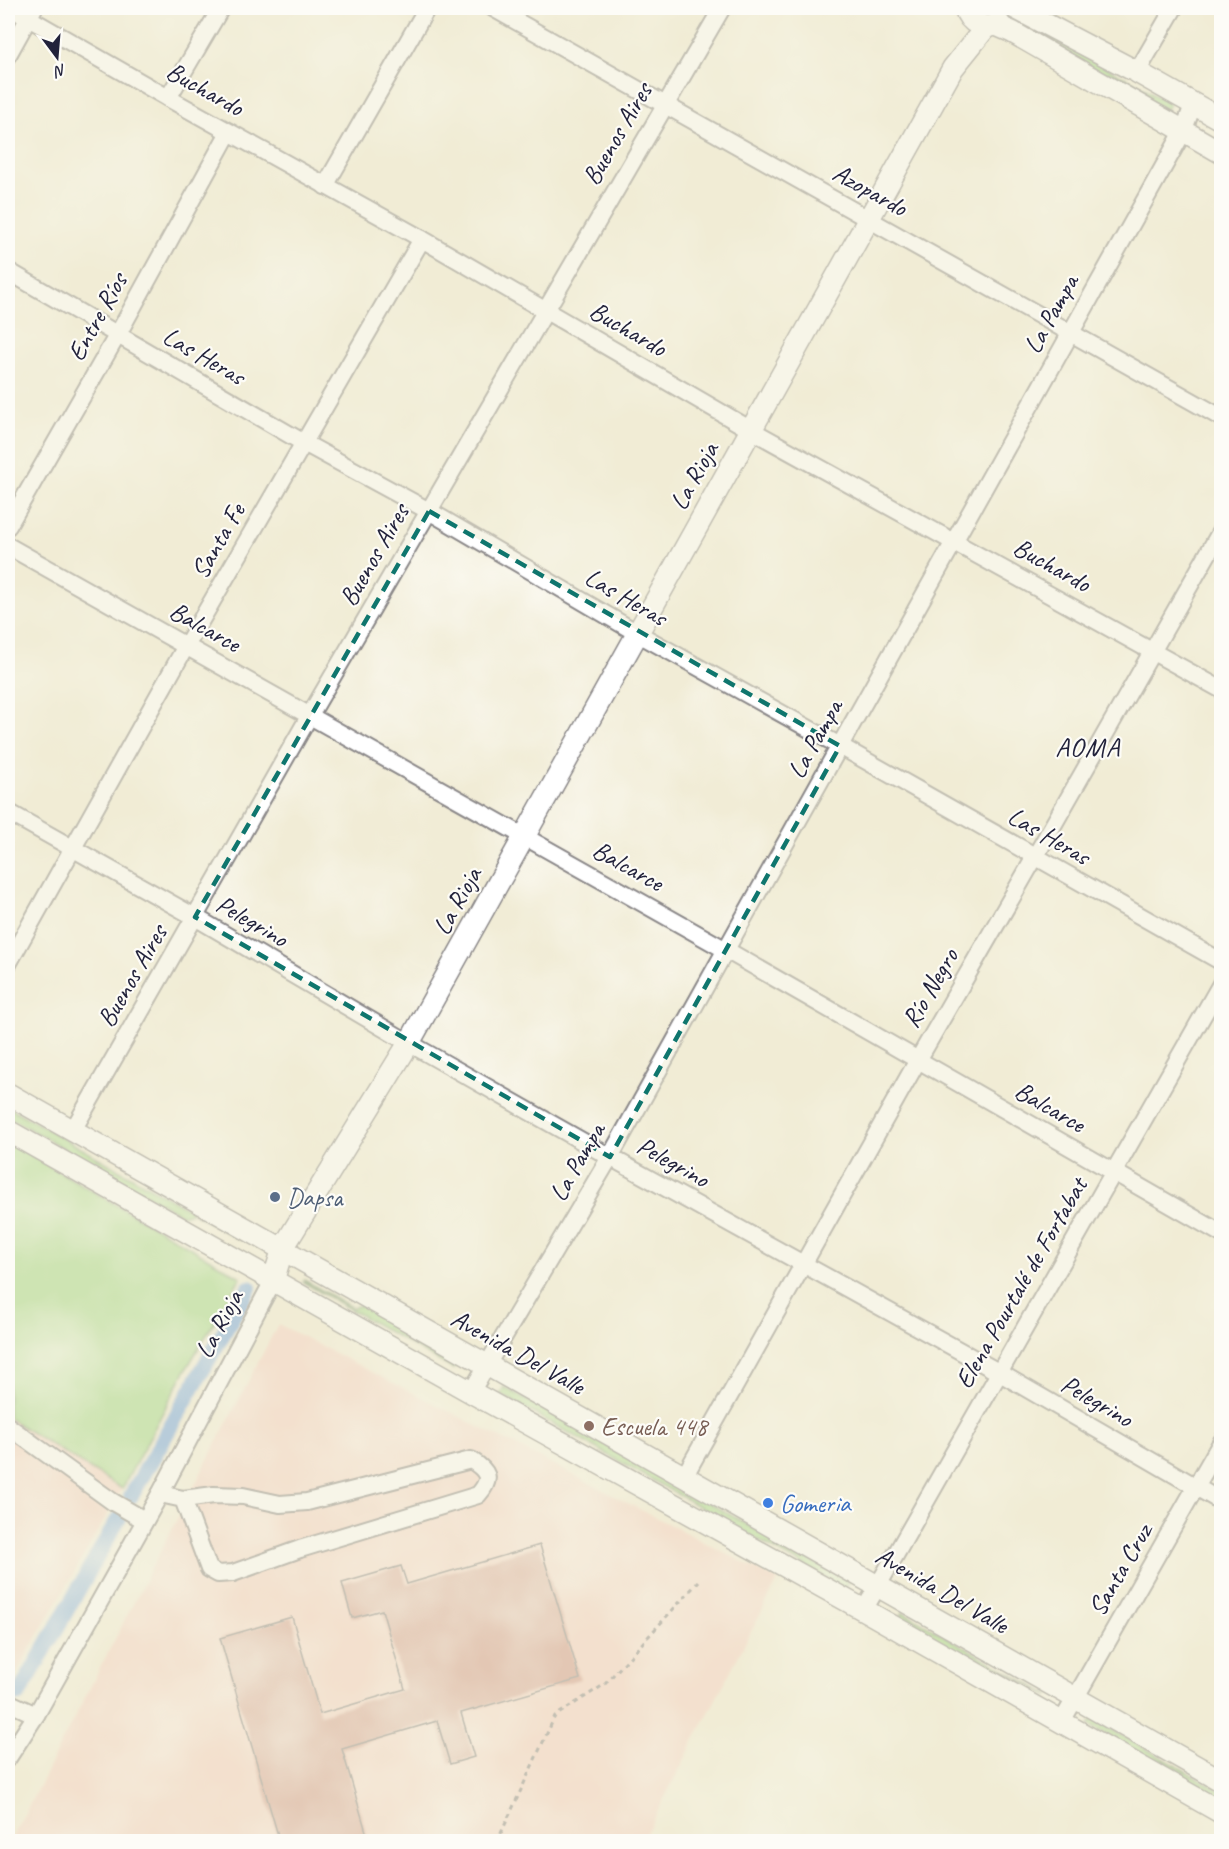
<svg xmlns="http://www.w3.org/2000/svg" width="1229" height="1849" font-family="Caveat,sans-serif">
<rect width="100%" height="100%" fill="#fdfcf7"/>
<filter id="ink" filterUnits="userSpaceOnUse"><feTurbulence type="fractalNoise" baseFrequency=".0167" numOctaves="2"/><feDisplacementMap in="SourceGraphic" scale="12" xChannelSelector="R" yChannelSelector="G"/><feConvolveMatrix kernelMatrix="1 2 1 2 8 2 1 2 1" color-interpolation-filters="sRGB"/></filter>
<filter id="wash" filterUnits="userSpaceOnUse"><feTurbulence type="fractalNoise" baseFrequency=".008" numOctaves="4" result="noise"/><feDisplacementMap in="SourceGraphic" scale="24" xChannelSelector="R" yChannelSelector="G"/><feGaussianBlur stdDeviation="1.35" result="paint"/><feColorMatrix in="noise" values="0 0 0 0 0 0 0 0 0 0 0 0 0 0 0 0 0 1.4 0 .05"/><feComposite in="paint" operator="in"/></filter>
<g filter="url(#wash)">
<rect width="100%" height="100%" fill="#f1ecd6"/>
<g fill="#f6d1c5">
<polygon points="8,1142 241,1277 185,1371 122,1489 8,1688"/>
<polygon points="278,1324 778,1580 642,1841 10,1842"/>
</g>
<g fill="#a4d989" stroke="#637e62" stroke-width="1.5">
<polygon points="1017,17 1170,103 1166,110 1013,24"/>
<polygon points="8,1107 240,1238 239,1240 192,1212 182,1215 8,1117"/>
<polygon points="8,1142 241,1277 185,1371 122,1489 8,1418"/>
<polygon points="304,1280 352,1308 361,1305 458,1362 453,1369 303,1282"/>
<polygon points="504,1387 849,1582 845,1589 500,1394"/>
<polygon points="903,1612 1049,1695 1048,1696 1000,1669 991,1672 899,1620"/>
<polygon points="1093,1719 1221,1791 1221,1800 1089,1725"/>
</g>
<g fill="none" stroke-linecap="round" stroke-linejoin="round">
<g stroke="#73a5df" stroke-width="16">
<polyline points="131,1496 249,1288"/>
<polyline points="19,1694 119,1518"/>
</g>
</g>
<g id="blocks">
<polygon fill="#d39a8c" points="540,1545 580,1679 461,1713 474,1757 450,1764 437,1721 342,1749 369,1842 280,1842 220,1638 292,1617 320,1714 405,1689 382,1610 352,1618 342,1583 401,1566 407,1584"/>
</g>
</g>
<g filter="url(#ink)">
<use href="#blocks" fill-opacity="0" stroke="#8a8788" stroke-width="1.5"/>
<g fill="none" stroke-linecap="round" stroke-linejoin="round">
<defs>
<g id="minor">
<polyline points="11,8 168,98 422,239 751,430 1222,690"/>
<polyline points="493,8 1222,418"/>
<polyline points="8,55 34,8"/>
<polyline points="1137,72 1174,8"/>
<polyline points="168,98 221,8"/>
<polyline points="325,186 427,8"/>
<polyline points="8,271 304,443 429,511 637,633 840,746 1222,962"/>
<polyline points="8,526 118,334 229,132"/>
<polyline points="8,546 726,950 1222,1234"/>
<polyline points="8,812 195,917 409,1043 610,1157 1000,1373 1222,1502"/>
<polyline points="8,964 186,646 422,239"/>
<polyline points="73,1130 310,715 722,8"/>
<polyline points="471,1392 610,1157 1183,132 1193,105"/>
<polyline points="8,1426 113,1502 144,1520"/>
<polyline points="685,1475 918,1060 1035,857 1222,529"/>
<path d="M160,1494L183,1499L209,1569L218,1574L233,1573L300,1549L478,1495C493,1478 488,1471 471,1460L307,1502L280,1504L243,1496L214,1495L183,1499"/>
<polyline points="864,1610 1222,982"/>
<polyline points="8,1702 36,1715"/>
<polyline points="1061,1723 1222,1441"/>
<polyline points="8,1758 36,1715 160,1494 273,1281"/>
</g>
<g id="major">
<path d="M965,8C969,23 984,31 999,23"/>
<polyline points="1015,8 1137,72 1222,120"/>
<polyline points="996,25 1012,32 1222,153"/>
<polyline points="8,1094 1222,1781"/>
<polyline points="8,1131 471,1392 864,1610 1222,1813"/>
<polyline points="273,1281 283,1248 409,1043 953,68 986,27"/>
</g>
</defs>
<use href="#minor" stroke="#8a8788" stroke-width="20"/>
<use href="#major" stroke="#8a8788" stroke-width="24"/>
<polyline stroke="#8a8788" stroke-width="3" stroke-dasharray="4.5 4.5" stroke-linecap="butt" points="497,1842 555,1716 605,1684 699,1581"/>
<use href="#minor" stroke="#fff" stroke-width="16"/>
<use href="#major" stroke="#fff" stroke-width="21"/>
</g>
</g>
<path d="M0 0H1229V1849H0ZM429,511L840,746L610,1157L195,917Z" fill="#f1ecd6" fill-opacity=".55" fill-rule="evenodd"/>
<path fill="none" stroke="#0f766e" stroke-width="4.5" stroke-dasharray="12 8" stroke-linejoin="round" d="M429,511L840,746L610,1157L195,917Z"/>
<circle fill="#5c6f8a" stroke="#fdfcf7" stroke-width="2" cx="275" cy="1197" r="6"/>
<circle fill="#8d6e63" stroke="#fdfcf7" stroke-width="2" cx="589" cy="1426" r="6"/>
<circle fill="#3f7fe0" stroke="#fdfcf7" stroke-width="2" cx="768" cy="1503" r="6"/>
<g text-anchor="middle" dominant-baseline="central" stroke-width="4.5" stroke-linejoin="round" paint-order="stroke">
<g font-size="26" fill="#22223b" stroke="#fdfcf7">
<text transform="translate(205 89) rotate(29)">Buchardo</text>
<text transform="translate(617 134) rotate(-60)">Buenos Aires</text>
<text transform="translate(870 190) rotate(29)">Azopardo</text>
<text transform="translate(1051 314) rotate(-61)">La Pampa</text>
<text transform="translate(97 317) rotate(-61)">Entre Ríos</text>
<text transform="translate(628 329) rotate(30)">Buchardo</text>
<text transform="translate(204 356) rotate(30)">Las Heras</text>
<text transform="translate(694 476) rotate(-61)">La Rioja</text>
<text transform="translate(218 541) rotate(-60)">Santa Fe</text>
<text transform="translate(374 555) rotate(-60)">Buenos Aires</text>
<text transform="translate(1052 565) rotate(29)">Buchardo</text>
<text transform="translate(626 597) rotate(30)">Las Heras</text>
<text transform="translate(205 627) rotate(29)">Balcarce</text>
<text transform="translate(815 739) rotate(-61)">La Pampa</text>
<text transform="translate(1049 836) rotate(30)">Las Heras</text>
<text transform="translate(628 866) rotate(29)">Balcarce</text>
<text transform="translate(457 901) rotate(-61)">La Rioja</text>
<text transform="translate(252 921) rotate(30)">Pelegrino</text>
<text transform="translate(132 976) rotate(-60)">Buenos Aires</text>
<text transform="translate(930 988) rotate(-60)">Río Negro</text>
<text transform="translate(1050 1107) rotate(30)">Balcarce</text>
<text transform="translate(577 1162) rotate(-60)">La Pampa</text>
<text transform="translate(673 1162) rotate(29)">Pelegrino</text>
<text transform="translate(1021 1283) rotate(-60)">Elena Pourtalé de Fortabat</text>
<text transform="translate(219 1324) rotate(-62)">La Rioja</text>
<text transform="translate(518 1352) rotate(29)">Avenida Del Valle</text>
<text transform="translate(1097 1401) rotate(30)">Pelegrino</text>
<text transform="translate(1120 1570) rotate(-60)">Santa Cruz</text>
<text transform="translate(942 1590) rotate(30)">Avenida Del Valle</text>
</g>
<g font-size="26" fill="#4e5e75" stroke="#fdfcf7" text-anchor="start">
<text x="287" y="1197">Dapsa</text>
</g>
<g font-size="26" fill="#785e54" stroke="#fdfcf7" text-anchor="start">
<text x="601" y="1426">Escuela 448</text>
</g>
<g font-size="26" fill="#366cbe" stroke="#fdfcf7" text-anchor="start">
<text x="780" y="1503">Gomeria</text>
</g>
<g font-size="27" letter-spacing="1.5" fill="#22223b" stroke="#fdfcf7">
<text x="1088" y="747">AOMA</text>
</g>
</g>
<rect width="1229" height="1849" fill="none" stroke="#fdfcf7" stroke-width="30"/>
<g transform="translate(57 57) rotate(164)" stroke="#fdfcf7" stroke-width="4.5" paint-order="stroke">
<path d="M0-4.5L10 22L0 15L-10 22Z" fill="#22223b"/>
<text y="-9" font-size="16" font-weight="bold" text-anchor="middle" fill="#22223b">N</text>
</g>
</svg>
